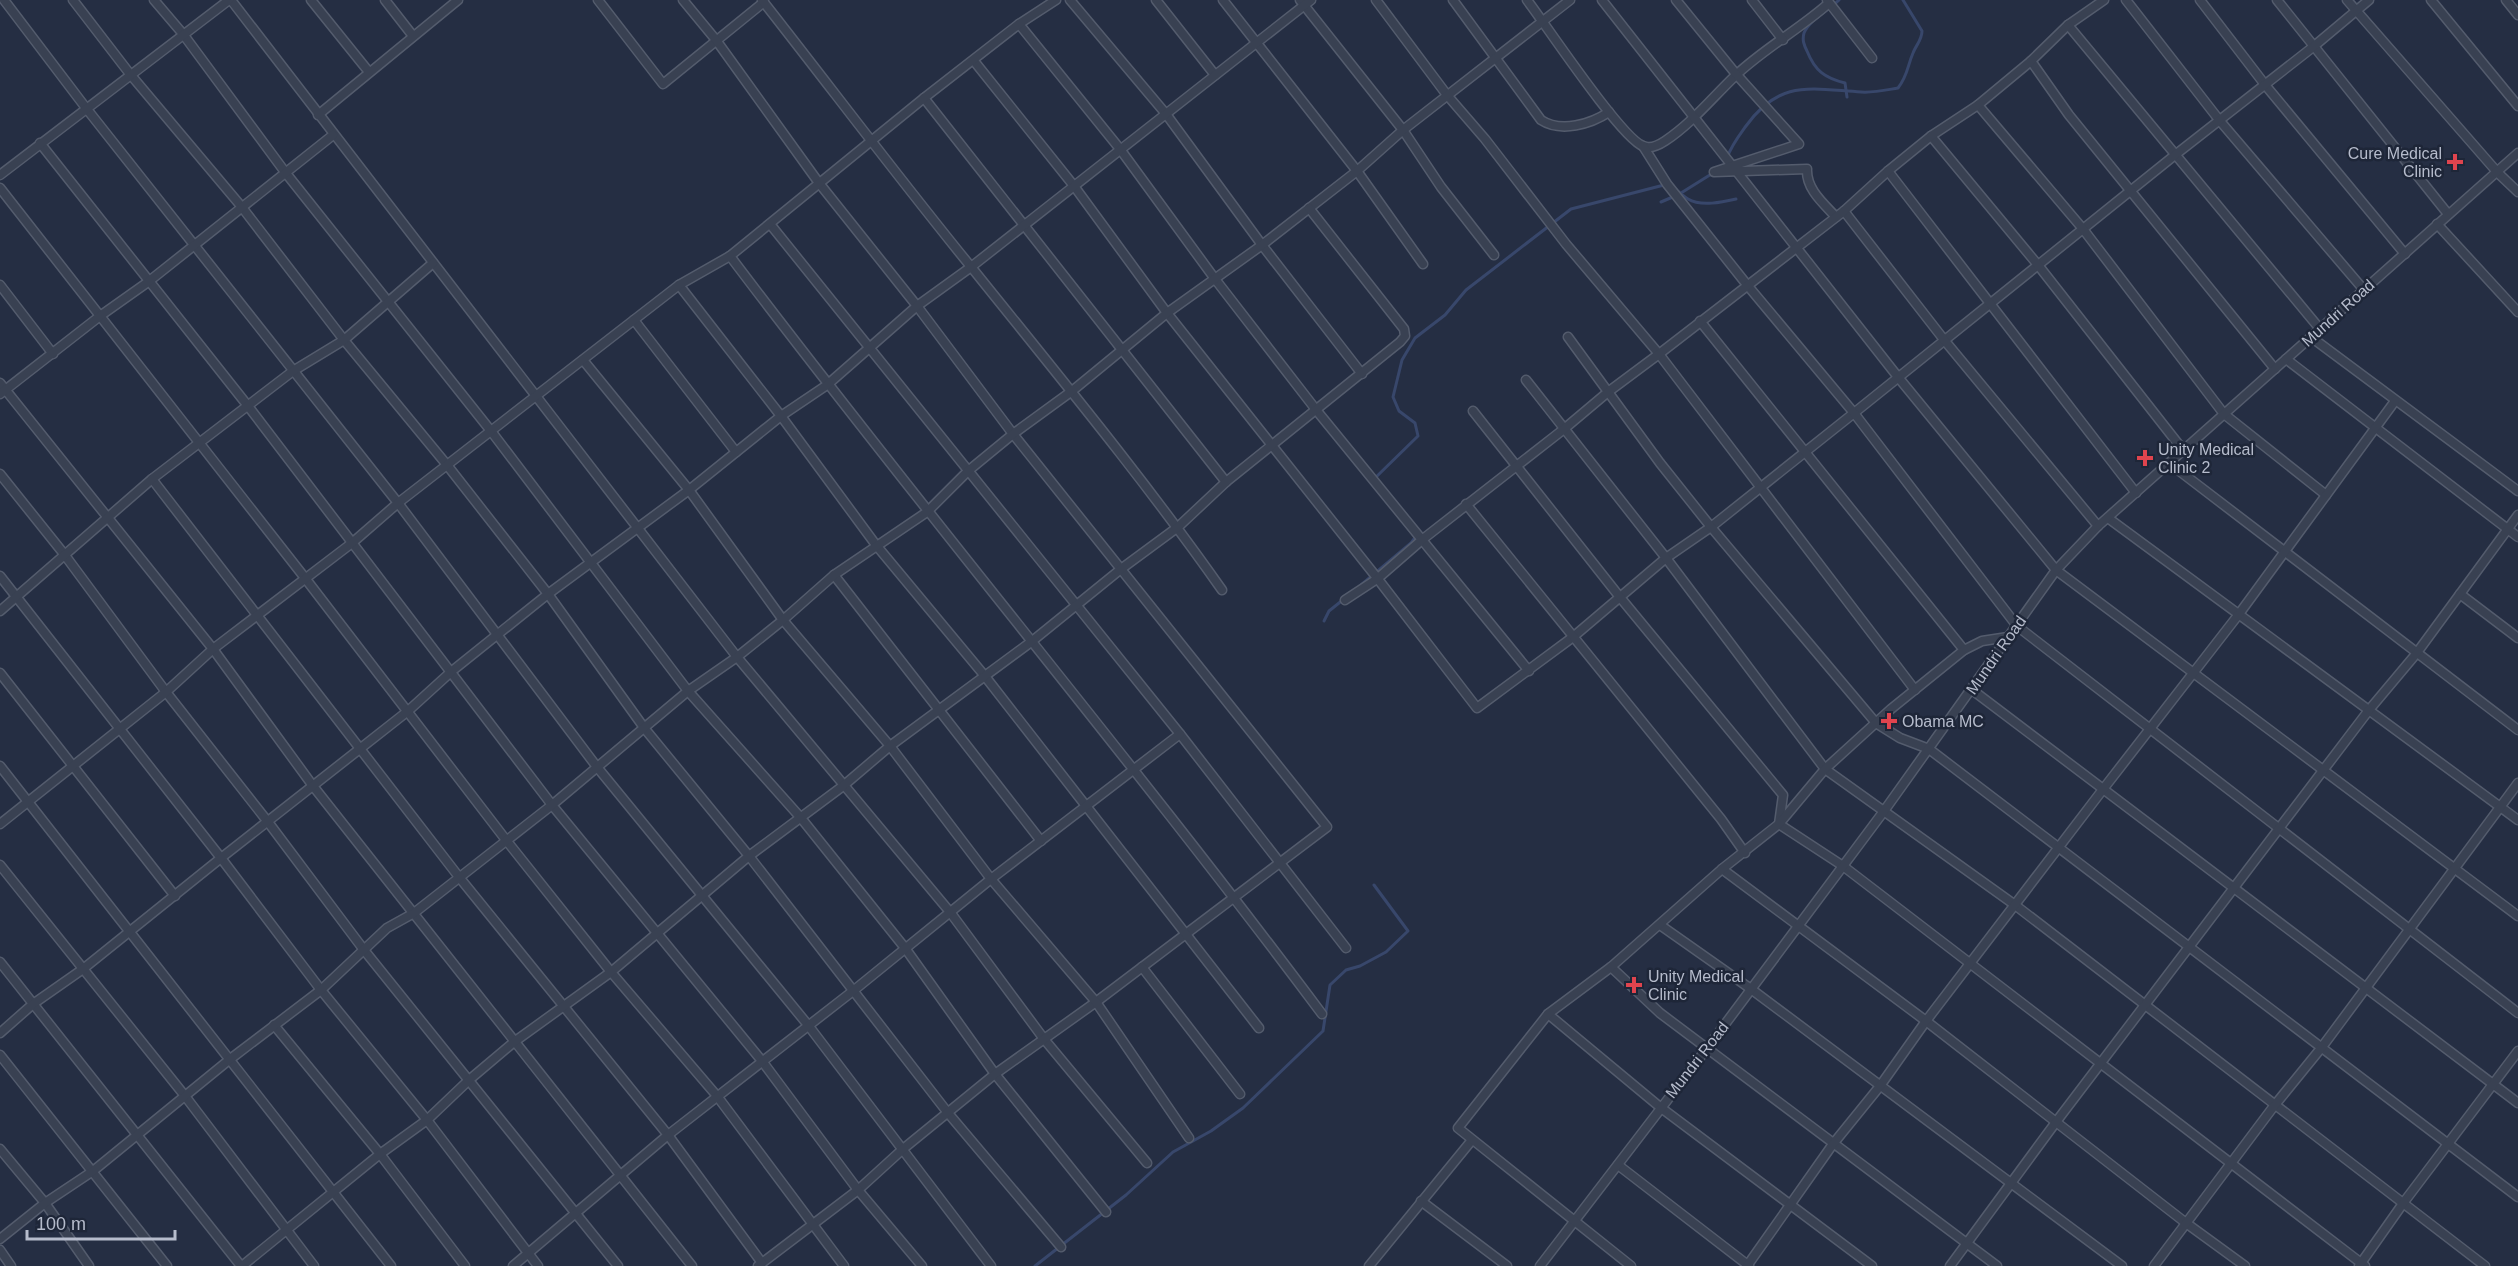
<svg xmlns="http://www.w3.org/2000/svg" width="2518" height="1266" font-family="Helvetica,sans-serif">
<rect width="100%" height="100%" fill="#252e43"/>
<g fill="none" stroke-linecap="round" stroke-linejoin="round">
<g stroke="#38476b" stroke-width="3">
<path d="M1839,0C1829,10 1809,20 1804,33C1802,40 1804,45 1807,51C1815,71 1825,78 1845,83L1847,97"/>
<path d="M1727,158C1731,146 1738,137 1746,126C1780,79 1810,89 1861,92C1873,93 1886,90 1898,88C1908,75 1907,67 1913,53C1916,45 1922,40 1922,31L1903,0"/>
<path d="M1673,188C1679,191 1683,196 1688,199C1701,207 1723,202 1736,199"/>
<polyline points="1681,193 1713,173"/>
<polyline points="1661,202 1675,196"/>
<polyline points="1374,479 1418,436 1415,423 1399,411 1393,397 1402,360 1415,338 1445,315 1466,290 1571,209 1664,185"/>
<polyline points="1361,585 1411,543 1416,536"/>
<polyline points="1324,621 1329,611 1344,599"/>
<polyline points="1035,1266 1126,1195 1173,1152 1211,1131 1243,1108 1323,1031 1330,985 1346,970 1360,966 1386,952 1408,931 1374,885"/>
</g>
<defs>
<g id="minor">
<polyline points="4,0 86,108 398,503 597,767 808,1025 991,1266"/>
<polyline points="73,0 130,74 241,206 344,340 447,465 548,594 645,729 749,856 948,1113 1061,1247"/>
<polyline points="154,0 183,34 285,172 491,431 688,691 801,818 905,948 995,1074 1106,1212"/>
<polyline points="231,0 737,657 950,912 1044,1039 1147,1163"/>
<polyline points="311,0 369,72"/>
<polyline points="385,0 413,36"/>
<polyline points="598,0 663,84 764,2"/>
<polyline points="683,0 716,40 819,183 917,306 1013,434 1327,827 1096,1002 995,1074 903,1149 858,1190 758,1266"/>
<path d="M762,0C832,89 900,180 972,268C1057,374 1144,479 1222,590"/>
<polyline points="1070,0 1166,114 1262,245 1362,374"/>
<polyline points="1156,0 1215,75"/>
<polyline points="1223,0 1357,171 1423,264"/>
<polyline points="1300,0 1403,130 1441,187 1494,255"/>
<polyline points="1376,0 1447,95 1485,139 1566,244 1659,354 1915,690"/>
<path d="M1453,0L1541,120C1561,133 1591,124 1609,112"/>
<path d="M1527,0C1546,25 1621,138 1643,146C1650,149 1659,145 1665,141C1692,123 1712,98 1735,76C1763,49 1800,29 1829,3"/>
<polyline points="1602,0 1898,377 2056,570 2518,916"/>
<path d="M1676,0L1736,74L1799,144L1714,172L1807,169C1806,189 1823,203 1836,217"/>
<polyline points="1752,0 1783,40"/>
<polyline points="1827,0 1872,58"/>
<polyline points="2126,0 2220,121 2364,290"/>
<polyline points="2200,0 2266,86 2405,254"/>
<polyline points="2277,0 2448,214"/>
<polyline points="2347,0 2498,173 2518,192"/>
<polyline points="2431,0 2518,106"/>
<polyline points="2506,0 2518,15"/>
<polyline points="1019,24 1120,149 1215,279 1317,411 1529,671"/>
<polyline points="2068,25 2320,329"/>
<polyline points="974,61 1074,186 1167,313 1374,574 1477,708 1573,637 1666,558 1711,527 1854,413 2175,155 2313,47 2369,0"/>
<polyline points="2031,61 2069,115 2275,369"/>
<polyline points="924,98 1226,482"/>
<polyline points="1978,105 2083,229 2224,414 2326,495"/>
<polyline points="318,115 458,0"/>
<polyline points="1931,136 2038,265 2183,450"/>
<polyline points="40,143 248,406 552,805 762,1061 858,1190 922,1266"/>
<polyline points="1643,146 1667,184 1748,286 1854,413 2017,626 2518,1013"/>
<polyline points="1888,171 2136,493"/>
<polyline points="0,175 229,0"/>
<polyline points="0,188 305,578 506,840 611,972 717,1096 844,1266"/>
<polyline points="1844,211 1945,341 2098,526"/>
<polyline points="770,224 1180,734 1346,948"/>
<polyline points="2437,224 2518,312"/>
<path d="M730,256C923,512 1130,757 1322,1014"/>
<polyline points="0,285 53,354"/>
<polyline points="679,285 781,416 876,545 984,675 1259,1028"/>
<polyline points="634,320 736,452"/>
<polyline points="1700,321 1964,650"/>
<polyline points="1568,337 1660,463 1711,527 1876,723 1900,738 1929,749 2518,1197"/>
<polyline points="2311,337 2518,491"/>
<polyline points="2286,359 2518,537"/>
<polyline points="583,360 689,490 783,620 890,746 991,879 1096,1002 1189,1138"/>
<polyline points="1526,380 1666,558 1825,769 2015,905 2485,1266"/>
<polyline points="0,383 213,649 313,786 692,1266"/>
<polyline points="0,394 100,316 148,282 333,135"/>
<polyline points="1473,411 1619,596 1783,795 1779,824 1843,866 2365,1266"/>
<polyline points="2169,463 2518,730"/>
<polyline points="0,474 64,554 166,692 268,822 364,950 618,1266"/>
<polyline points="152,479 459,877 668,1135 762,1263"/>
<polyline points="1466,504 1721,819 1745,853"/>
<polyline points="2108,518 2518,820"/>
<polyline points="834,575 1041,841"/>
<polyline points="0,576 221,858 321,990 427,1120 538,1266"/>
<polyline points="2460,594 2518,638"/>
<polyline points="1345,600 1377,579 1423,539 1564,429 1608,392 1659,354 1844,211 1888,171 1931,136 1978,105 2031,61 2068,25 2104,0"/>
<polyline points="0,611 152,479 293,371 344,340 433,263"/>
<polyline points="0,673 175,896"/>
<polyline points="1971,689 2518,1103"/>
<polyline points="0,766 391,1266"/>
<polyline points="0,824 166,692 213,649 352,543 398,503 679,285 730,256 924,98 1019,24 1056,0"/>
<polyline points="0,865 185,1096 314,1266"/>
<polyline points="1722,869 1926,1021 2186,1223 2245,1266"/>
<polyline points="1660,925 1751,989 2122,1266"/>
<polyline points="0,962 241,1266"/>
<polyline points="1142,967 1240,1094"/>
<polyline points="1611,967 1660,1013 1997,1266"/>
<polyline points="1548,1014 1660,1107 1872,1266"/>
<polyline points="274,1025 380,1154 465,1266"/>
<polyline points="0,1033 33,1004 83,969 221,858 408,711 452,671 548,594 689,490 781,416 827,385 917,306 971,267 1311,0"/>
<polyline points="0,1055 167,1266"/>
<polyline points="0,1149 45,1203 89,1266"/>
<polyline points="1618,1165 1749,1266"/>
<polyline points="1421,1201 1507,1266"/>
<polyline points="0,1239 45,1203 93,1171 229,1060 321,990 387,928 414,913 552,805 688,691 737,657 783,620 834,575 927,512 968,471 1013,434 1072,391 1167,313 1262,245 1357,171 1403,130 1570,0"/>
<polyline points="0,1250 11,1266"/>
<polyline points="242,1266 380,1154 427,1120 469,1080 514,1042 611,972 749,856 843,786 890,746 1031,642 1121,569 1178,527 1226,482 1400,342 1405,336 1404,329 1309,208"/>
<polyline points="513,1266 668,1135 853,991 991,879 1180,734"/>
<polyline points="1369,1266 1472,1140"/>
<polyline points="1540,1266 1708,1047 1884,811 2056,570 2098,526 2518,153"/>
<polyline points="1631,1266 1458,1128 1548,1014 1611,967 1722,869 1779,824 1825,769 1891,709 1964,650 1982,641 2008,637"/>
<polyline points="1747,1266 1833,1144 1880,1086 1926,1021 2104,788 2239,614 2395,401"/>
<polyline points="1950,1266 2056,1122 2369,710 2416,654 2518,515"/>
<polyline points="2154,1266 2274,1106 2322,1047 2518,783"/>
<polyline points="2359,1266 2404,1202 2518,1051"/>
</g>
</defs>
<use href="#minor" stroke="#545c6d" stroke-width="11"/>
<use href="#minor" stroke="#394152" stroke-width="8"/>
</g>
<g fill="#e0444e" stroke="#1e2638" stroke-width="2">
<path d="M2452 153h6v6h6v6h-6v6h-6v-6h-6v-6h6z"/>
<path d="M2142 449h6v6h6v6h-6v6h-6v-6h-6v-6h6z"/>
<path d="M1886 712h6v6h6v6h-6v6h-6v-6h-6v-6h6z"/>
<path d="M1631 976h6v6h6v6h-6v6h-6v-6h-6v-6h6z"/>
</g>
<g text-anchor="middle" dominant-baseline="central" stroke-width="5" stroke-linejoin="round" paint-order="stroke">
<g font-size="16" fill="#b6bccc" stroke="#1e2638" text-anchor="start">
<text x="2442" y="153" text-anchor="end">Cure Medical<tspan x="2442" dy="18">Clinic</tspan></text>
<text x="2158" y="449">Unity Medical<tspan x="2158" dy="18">Clinic 2</tspan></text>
<text x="1902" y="721">Obama MC</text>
<text x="1648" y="976">Unity Medical<tspan x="1648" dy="18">Clinic</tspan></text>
</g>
<g font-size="16" fill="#b6bccc" stroke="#1e2638">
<text transform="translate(2338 313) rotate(-42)">Mundri Road</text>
<text transform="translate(1996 655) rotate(-55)">Mundri Road</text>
<text transform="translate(1697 1060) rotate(-52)">Mundri Road</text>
</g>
</g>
<path d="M27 1230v9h148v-9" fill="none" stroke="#b6bccc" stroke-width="3"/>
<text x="36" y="1230" font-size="18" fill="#b6bccc" stroke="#1e2638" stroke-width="4.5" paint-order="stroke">100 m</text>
</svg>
